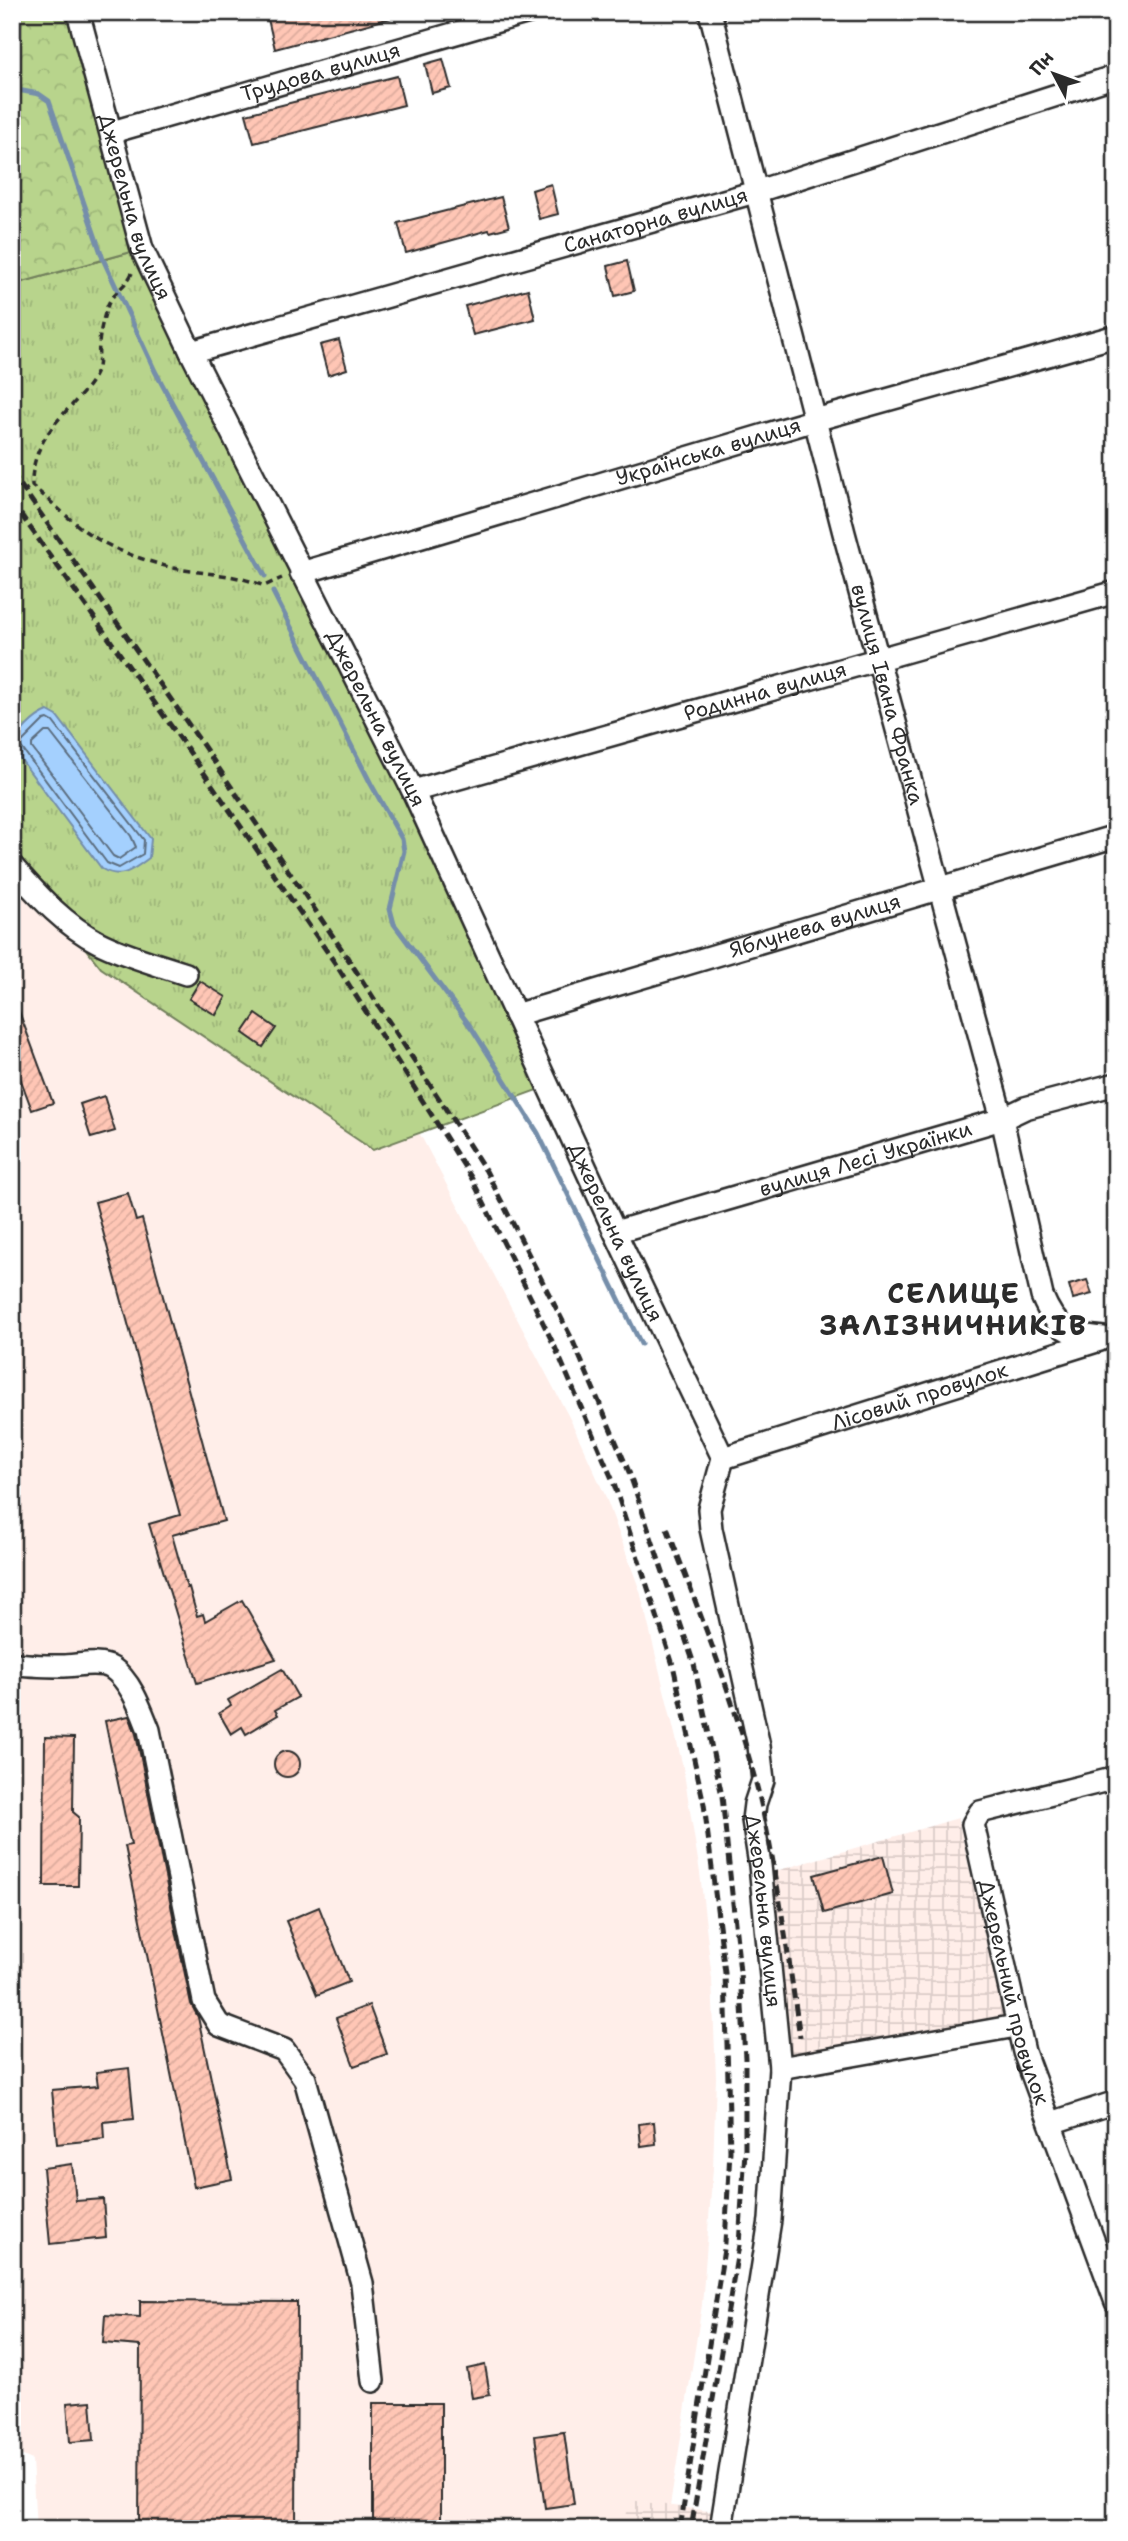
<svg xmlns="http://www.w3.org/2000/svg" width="1128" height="2541" font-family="'Shantell Sans',sans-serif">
<defs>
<pattern id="industrial-grid" width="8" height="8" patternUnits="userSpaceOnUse" patternTransform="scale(1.75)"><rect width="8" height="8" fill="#ffeee9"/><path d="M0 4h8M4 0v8" fill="none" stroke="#dbccc8"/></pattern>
<pattern id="grass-tufts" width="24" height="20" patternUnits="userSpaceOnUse" patternTransform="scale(1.75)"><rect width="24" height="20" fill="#b8d48c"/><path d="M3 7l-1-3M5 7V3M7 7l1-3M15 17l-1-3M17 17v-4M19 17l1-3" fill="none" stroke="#9eb679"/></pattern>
<pattern id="forest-crowns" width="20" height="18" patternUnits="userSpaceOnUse" patternTransform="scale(1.75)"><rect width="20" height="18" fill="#b8d48c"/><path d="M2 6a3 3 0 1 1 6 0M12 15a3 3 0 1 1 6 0" fill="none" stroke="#9eb679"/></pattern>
<pattern id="building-hatch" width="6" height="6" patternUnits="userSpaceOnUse" patternTransform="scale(1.75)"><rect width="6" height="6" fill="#ffc6b5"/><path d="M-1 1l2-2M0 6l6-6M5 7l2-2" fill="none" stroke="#dbaa9c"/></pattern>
</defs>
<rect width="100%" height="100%" fill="#fff"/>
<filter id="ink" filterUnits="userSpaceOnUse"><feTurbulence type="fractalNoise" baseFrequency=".0143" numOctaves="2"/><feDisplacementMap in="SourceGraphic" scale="14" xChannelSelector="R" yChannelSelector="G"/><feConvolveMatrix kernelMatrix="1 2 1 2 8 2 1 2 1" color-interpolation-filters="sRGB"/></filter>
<g filter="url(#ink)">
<polygon fill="#ffeee9" points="12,595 412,1119 571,1421 605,1495 640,1591 683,1767 700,1873 712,1979 716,2077 713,2168 702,2305 670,2506 631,2501 623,2529 36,2529 32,2460 21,2455 12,2378"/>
<g fill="url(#industrial-grid)">
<polygon points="958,1818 1003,2016 787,2056 769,1873"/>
<polygon points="630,2500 723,2513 721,2529 623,2529"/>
</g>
<polygon fill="url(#grass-tufts)" stroke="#72805c" stroke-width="2" points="142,249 548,1086 373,1150 101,968 12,857 12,285"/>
<polygon fill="url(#forest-crowns)" stroke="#72805c" stroke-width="2" points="12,12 75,12 142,249 12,285"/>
<path fill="#a4d0fe" stroke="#748eaa" stroke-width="2" d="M48,711L57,716L151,839L149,858C133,870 121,880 102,869L13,749C15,734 35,716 48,711Z"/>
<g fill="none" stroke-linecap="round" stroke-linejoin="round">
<g stroke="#5b6d7f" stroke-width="2">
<polygon points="48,719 53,722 144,840 143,854 119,868 107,863 21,747 21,743 44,720"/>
<polygon points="45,732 50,732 131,836 136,847 119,859 113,856 32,748 32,744"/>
</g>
<g stroke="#748eaa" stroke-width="5">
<polyline points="12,89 39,94 49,101 103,259 155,371 265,576"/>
<polyline points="273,592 371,784 402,839 404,851 390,909 394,924 473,1030 538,1133 641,1344"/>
</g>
</g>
<g fill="url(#building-hatch)" stroke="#2b2b2b" stroke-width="2">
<polygon points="295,12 390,12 391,18 275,49 268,19"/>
<polygon points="443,59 451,88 432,93 425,64"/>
<polygon points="397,76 404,105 254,143 246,114"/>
<polygon points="551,184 558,214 539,219 532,190"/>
<polygon points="501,197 509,227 490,232 489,230 406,253 398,223"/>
<polygon points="627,261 634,291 615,296 608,266"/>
<polygon points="528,289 535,319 473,335 465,306"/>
<polygon points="339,340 347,369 328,375 320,345"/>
<polygon points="200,981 226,997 216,1015 189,999"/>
<polygon points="12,998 14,998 53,1103 32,1110 12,1056"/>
<polygon points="256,1014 276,1028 263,1047 243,1033"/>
<polygon points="104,1096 115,1131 91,1138 80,1104"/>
<polygon points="128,1193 136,1221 142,1219 224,1521 172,1535 187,1588 189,1587 197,1616 203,1614 205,1621 242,1600 276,1659 197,1683 149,1524 180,1515 95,1202"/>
<polygon points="1087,1280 1092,1294 1073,1299 1069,1285"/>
<polygon points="282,1669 298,1697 275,1710 278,1715 246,1734 242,1727 231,1734 219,1713 231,1705 228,1700"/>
<polygon points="129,1716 136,1734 191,2004 198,2017 232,2179 194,2187 125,1846 131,1845 105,1721"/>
<polygon points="45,1737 74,1738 73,1812 79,1817 78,1886 44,1886"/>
<circle cx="287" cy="1764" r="13"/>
<polygon points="883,1856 893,1894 824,1913 814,1875"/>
<polygon points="319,1907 349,1982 317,1995 286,1921"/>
<polygon points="369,2005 387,2054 354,2066 336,2018"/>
<polygon points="129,2068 134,2119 103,2122 104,2139 57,2144 52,2090 98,2086 96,2072"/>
<polygon points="654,2122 656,2144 641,2146 639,2124"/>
<polygon points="72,2164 76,2201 103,2199 106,2238 50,2244 43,2168"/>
<polygon points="140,2301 297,2302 296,2529 139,2529 140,2346 103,2343 105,2315 140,2317"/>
<polygon points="485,2365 490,2395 472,2398 467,2369"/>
<polygon points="91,2401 94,2440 70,2442 67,2403"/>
<rect x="373" y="2403" width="68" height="126"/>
<polygon points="564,2432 574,2504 545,2508 535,2436"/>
</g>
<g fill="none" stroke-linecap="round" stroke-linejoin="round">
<defs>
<g id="minor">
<path id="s1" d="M78,12L142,249L191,352L413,791L615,1232L723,1458L709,1509L711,1529L759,1746L763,1780L755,1804L753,1820L760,1865L780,2068L770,2220L721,2529"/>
<path id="s2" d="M710,12L844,533L1002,1119L1042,1296C1056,1330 1069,1335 1104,1338"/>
<path id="s3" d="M112,132L529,12"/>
<path id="s4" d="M191,352L755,192L1116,76"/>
<path id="s5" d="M301,573L815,420L1116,336"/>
<path id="s6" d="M413,791L1116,592"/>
<path d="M12,866C38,895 63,924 98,942C125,956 157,964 186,974"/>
<path id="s7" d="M515,1015L1116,836"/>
<path id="s8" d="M615,1232L1002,1119L1025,1108L1116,1084"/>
<path id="s9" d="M723,1458L1100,1340"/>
<path d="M12,1663C29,1666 46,1666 62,1666C77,1666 99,1660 112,1668C131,1681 141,1710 149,1730L204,2001L219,2025L284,2050L305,2079L362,2283L373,2381"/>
<path id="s10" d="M1116,1778L980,1812L973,1824L1024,2052L1116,2302"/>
<polyline points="780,2068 1016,2026"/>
<polyline points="1051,2123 1116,2102"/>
</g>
</defs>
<use href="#minor" stroke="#2b2b2b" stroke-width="26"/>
<g stroke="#2b2b2b" stroke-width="3.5" stroke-dasharray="7 5" stroke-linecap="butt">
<path d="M132,273C126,287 112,292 107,307C103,319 100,331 99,344C98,353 100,362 97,371C92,384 81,395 71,406C49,428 31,453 32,486C50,500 66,517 85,531C110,549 140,559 169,567C203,575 231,572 264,586L282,578"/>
<polyline points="12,499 31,486"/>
</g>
<use href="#minor" stroke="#fff" stroke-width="21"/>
<g stroke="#2b2b2b" stroke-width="5" stroke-dasharray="10 5" stroke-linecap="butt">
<polyline points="12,473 198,738 345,954 486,1171 572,1339 629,1472 694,1664 722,1796 740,1972 745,2058 745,2151 739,2245 691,2529"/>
<polyline points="12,502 186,747 335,963 471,1177 555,1347 613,1481 673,1665 704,1804 725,1973 730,2151 725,2243 680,2529"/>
<path d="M667,1528C701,1616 736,1703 759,1795C778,1875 788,1956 800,2037"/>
</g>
</g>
</g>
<g text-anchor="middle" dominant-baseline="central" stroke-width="7" stroke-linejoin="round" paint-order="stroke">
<g font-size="21" fill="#2b2b2b" stroke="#fff">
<text stroke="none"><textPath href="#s3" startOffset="217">Трудова вулиця</textPath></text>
<text stroke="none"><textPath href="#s1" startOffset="203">Джерельна вулиця</textPath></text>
<text stroke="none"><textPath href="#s4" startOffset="483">Санаторна вулиця</textPath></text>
<text stroke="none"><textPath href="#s5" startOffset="425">Українська вулиця</textPath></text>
<text stroke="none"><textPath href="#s6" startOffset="366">Родинна вулиця</textPath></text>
<text stroke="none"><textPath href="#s2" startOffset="705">вулиця Івана Франка</textPath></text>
<text stroke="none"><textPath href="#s1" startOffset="770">Джерельна вулиця</textPath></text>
<text stroke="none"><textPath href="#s7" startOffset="313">Яблунева вулиця</textPath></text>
<text stroke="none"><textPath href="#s8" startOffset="261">вулиця Лесі Українки</textPath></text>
<text stroke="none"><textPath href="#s1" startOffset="1337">Джерельна вулиця</textPath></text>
<text stroke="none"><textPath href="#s9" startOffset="206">Лісовий провулок</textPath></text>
<text stroke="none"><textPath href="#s1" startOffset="2049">Джерельна вулиця</textPath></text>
<text stroke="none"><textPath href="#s10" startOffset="327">Джерельний провулок</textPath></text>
</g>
<g font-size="28" font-weight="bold" letter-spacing="2" fill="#2b2b2b" stroke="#fff">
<text x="954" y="1293">СЕЛИЩЕ<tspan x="954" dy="32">ЗАЛІЗНИЧНИКІВ</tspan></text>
</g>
</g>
<rect width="1128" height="2541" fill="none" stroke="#fff" stroke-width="42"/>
<rect x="21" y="21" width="1086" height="2499" fill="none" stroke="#2b2b2b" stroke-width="2.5" filter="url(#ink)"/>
<g transform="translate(1054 74) rotate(311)" stroke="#ffffff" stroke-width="5" paint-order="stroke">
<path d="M0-5L12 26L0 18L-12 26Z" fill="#2b2b2b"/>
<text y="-10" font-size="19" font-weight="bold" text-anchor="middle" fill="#2b2b2b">Пн</text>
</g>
</svg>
